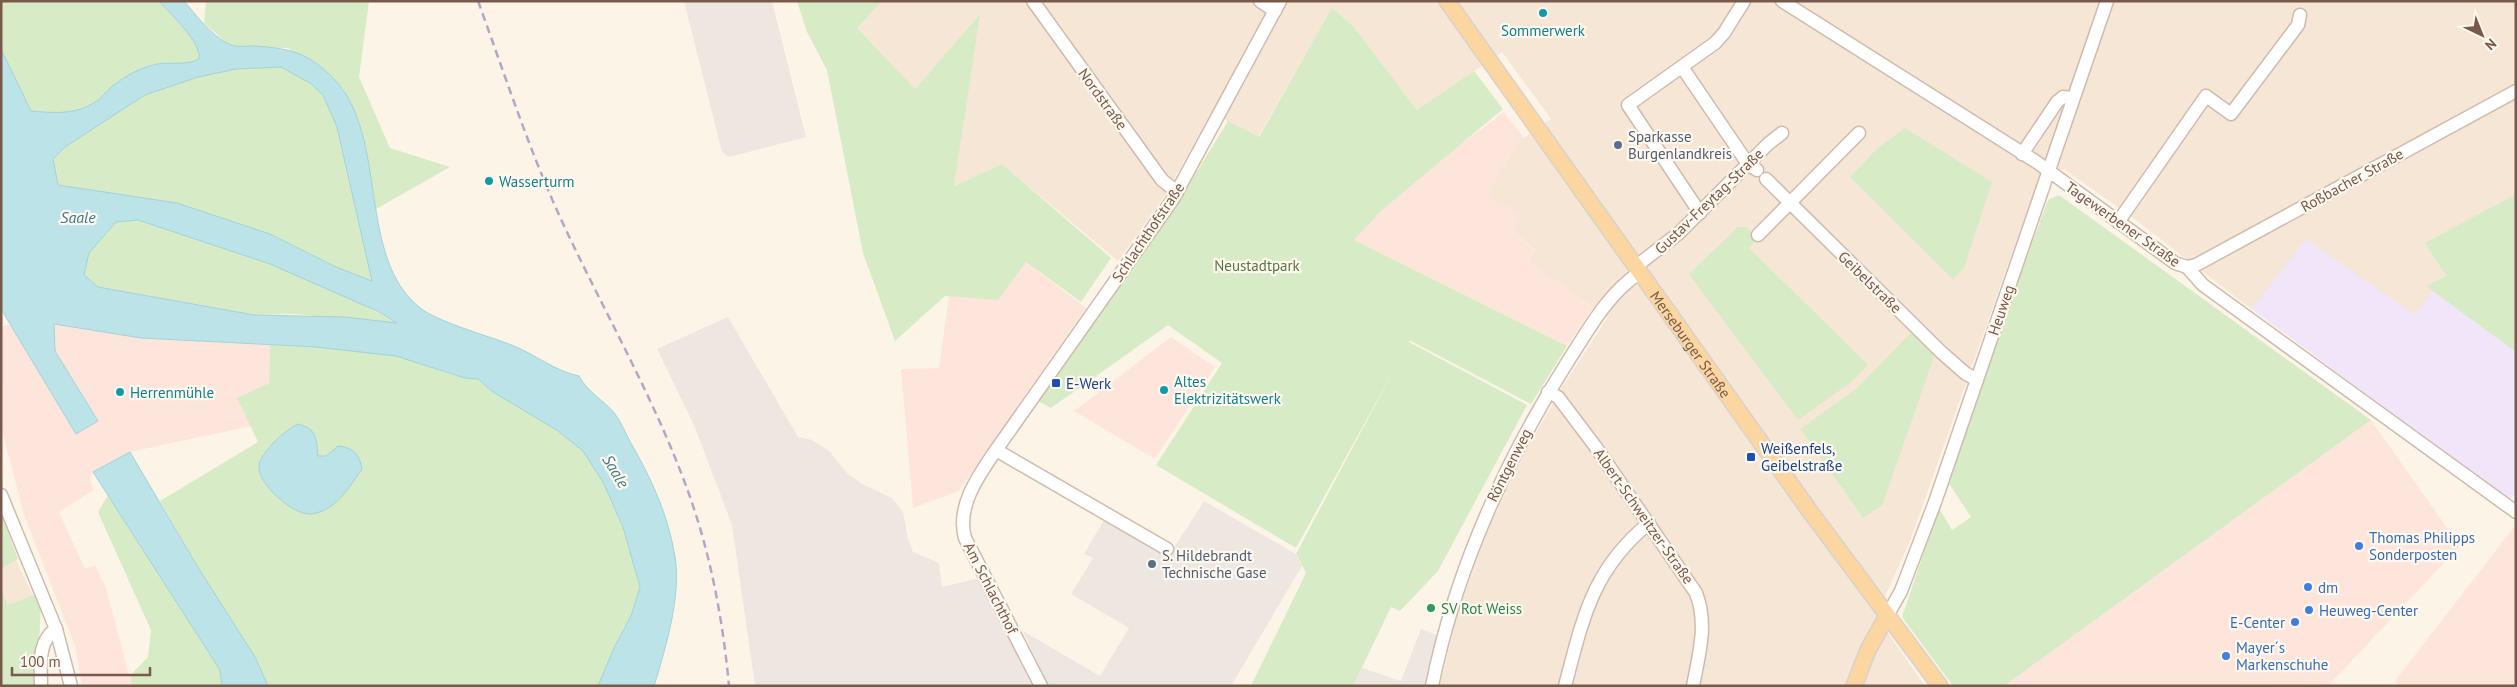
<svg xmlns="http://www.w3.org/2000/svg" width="2517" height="687" font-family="'PT Sans',sans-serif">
<rect width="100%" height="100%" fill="#fdf4e8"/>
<g fill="#f5e6d6" fill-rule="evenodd">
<path d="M882,1H2516V194L2426,243L2446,277L2427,286L2516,352V494L2246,305L2141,224L2064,169L2038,180L1910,541L1876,616L1925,686H1440L1457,616L1485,536L1522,457L1563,386L1608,317L1528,262L1535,250L1513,231L1487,196L1517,143L1551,119L1502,52L1417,110L1354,27L1332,9L1258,137L1211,113L1164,197L1118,261L1002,164L954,186L979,15L915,89L857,28ZM1746,227L1757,238L1749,248ZM1887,358L1863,518L1800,429L1857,388Z"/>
<polygon points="1,534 4,534 34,598 4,610 1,600"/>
</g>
<g fill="#fde5dc">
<polygon points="1504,112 1524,138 1517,143 1487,196 1522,214 1513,231 1535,251 1528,262 1594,307 1567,346 1354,240 1381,211 1460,145"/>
<polygon points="1026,262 1086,308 959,491 913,508 901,369 939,368 949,296 998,300"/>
<polygon points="54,324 141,338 270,345 269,383 237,398 251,426 130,452 93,472 90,480 94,490 59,512 85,569 95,565 106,588 132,686 82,686 75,646 24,515 3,434 1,326 11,325 77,434 98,421 55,351"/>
<polygon points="1171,337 1215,367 1155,459 1074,411"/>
<polygon points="2371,420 2460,546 2328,686 2004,686"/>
<polygon points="2514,527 2516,528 2516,686 2400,686 2395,681"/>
</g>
<g fill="#eee7e1">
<polygon points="684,1 772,1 806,137 729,157 722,152"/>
<polygon points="728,317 798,437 812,440 829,451 848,474 864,485 892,498 903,512 908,539 913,552 939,563 942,587 979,578 1032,686 755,686 732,525 694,425 657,349"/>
<polygon points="1204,501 1296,554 1302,566 1231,686 1048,686 1023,631 1100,676 1129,628 1071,594 1093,558 1084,554 1104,520 1168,557"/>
<polygon points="1421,629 1437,635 1424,686 1353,686 1362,668 1401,681"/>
</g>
<polygon fill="#f1e5f9" points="2306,239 2415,315 2433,291 2516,352 2516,494 2509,500 2252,309"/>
<g fill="#d6ebc6">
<path d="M1,1H159C171,15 201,40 199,59L188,63L152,64L107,90L96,102L77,110L61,114L31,111L1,49Z"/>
<polygon points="206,1 369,1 359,77 390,148 450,167 376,209 366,150 357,123 344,90 334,79 288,48 237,47 228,44 204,23"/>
<polygon points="797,1 882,1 857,28 915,89 980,14 954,186 1002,164 1111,258 1081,302 1026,262 998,300 945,296 895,341 863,253 827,70 807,32"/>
<polygon points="1332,8 1354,27 1417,110 1474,71 1503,109 1381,211 1354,240 1567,346 1531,404 1409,340 1409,342 1527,405 1438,571 1400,611 1391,607 1353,686 1251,686 1306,573 1296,554 1396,366 1296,548 1156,465 1222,363 1168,325 1051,408 1038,401 1180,199 1228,121 1259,137"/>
<polygon points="281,67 310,83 323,95 337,127 372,281 336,267 114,194 58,185 54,175 53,159 65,147 145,95 198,77 236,69"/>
<polygon points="1905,128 1992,182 1964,268 1953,279 1850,177 1879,147"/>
<polygon points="2516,194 2516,352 2426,286 2446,276 2425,243"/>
<polygon points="2059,195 2371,420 2004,686 1953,686 1902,617 1939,508 1952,530 1971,517 1948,482 1969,414 2048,200"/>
<path d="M138,220C227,247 318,277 398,324L293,314L254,315L98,287L84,275L89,253L116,222Z"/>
<polygon points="1738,227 1746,227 1758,238 1749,248 1868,365 1850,383 1798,420 1689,274"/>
<polygon points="1912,332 1935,354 1882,505 1863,518 1800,429 1857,388"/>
<path d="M270,345C312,346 356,347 397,356C424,362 450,378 478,379L493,392L558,431L583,451L603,482L623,527L640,587L631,616L614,648L598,686H268L255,657L199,569L160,501L258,442L237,398L269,383Z"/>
<polygon points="108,495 220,670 222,686 132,686 130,676 148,657 151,630 98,512"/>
<polygon points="1,514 18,559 1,568"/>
<polygon points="1,591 8,605 37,594 41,605 37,686 1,686"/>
</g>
<g fill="#bce3e7" stroke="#a2d3d9" fill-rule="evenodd">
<path d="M159,1H184C197,16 210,34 227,43C236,48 244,46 253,46C289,48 308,52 334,79C390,137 355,261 423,310C444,324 489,336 514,346C536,355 555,371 579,376C589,394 604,400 615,414C622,423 626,435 632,445C651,478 667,513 674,551C683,591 666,647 654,686H598L614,648L631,616L640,587L623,527L603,482L583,451L558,431L493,392L478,379L465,378L396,356L316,347L141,338L54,324L55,351L98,421L76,434L1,309V49L31,111C54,113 75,115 95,102C101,99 104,93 109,89C122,78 134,71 149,66C165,60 184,67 199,59C201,41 171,15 159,1ZM281,67L310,83L323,95L337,127L372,281L336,267L270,234L177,203L58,185L53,159L65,147L145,95L198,77L236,69ZM138,220L270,264L377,311L397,323L345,317L254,315L98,287L84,275L89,253L116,222Z"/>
<path d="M298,424C317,429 316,438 318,456H326L338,446C353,447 360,455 362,469C349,487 336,511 311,514C294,516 256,483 259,465C262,451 285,430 298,424Z"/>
<polygon points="130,452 199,569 255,657 268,686 222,686 220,670 93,472"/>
</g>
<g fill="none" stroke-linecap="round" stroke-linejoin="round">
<defs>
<g id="minor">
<polyline points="1033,1 1162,180 1177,192"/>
<polyline points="1260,1 1275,11"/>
<polyline points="1782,1 2038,163 2175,263 2187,267 2203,285 2516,512"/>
<polyline points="1682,67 1748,164 1757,170"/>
<polyline points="2022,154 2057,102 2063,97 2072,98"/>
<polyline points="1766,179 1941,352 1965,373 1977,380"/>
<polyline points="1700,213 1628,105 1715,43 1724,33 1744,1"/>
<polyline points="2118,222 2206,96 2231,114 2298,25 2300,15"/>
<polyline points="1758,235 1859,133"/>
<polyline points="1635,267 1679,233 1768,144 1782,133"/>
<polyline points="2187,267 2196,265 2516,91"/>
<path d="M1548,392L1558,397L1595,446L1696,593C1708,624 1699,654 1693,686"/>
<polyline points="996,450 1167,549"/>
<polyline points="1,495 56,629 71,686"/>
<polyline points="1887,616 1901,591 1935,502 2107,1"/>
<path d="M41,686C41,666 37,641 56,629"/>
<path d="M1041,686L965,538C956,506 979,475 996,450L1173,199L1280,1"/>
<path d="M1432,686C1456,568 1506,459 1570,358C1590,327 1608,294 1639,273"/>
<path d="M1565,686C1583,618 1592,570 1649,523"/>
</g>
<g id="major">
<path id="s1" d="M1447,1L1809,510L1940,686"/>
<polyline points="1854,686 1868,650 1887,616"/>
</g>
</defs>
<use href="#minor" stroke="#cfbbad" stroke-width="15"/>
<use href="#major" stroke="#d9d1cd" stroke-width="18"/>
<use href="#minor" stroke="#fff" stroke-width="12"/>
<use href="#major" stroke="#fcd6a0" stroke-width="15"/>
<path stroke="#b7a5c8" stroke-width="2.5" stroke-dasharray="8 5" stroke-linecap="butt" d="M478,1C506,78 531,156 566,230C607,317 657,404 689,494C711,556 723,621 729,686"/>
</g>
<g fill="#0f9aa8" stroke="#fff8ef" stroke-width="2">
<circle cx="1543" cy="13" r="5"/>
<circle cx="489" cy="181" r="5"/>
<circle cx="1164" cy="390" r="5"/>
<circle cx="120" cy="392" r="5"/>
</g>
<g fill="#5c6f8a" stroke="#fff8ef" stroke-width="2">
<circle cx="1618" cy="145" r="5"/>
<circle cx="1152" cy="564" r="5"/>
</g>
<g fill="#1a4fb4" stroke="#fff8ef" stroke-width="2">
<rect x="1051" y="378" width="10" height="10" rx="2.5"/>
<rect x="1746" y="452" width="10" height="10" rx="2.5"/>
</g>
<g fill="#3f7fe0" stroke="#fff8ef" stroke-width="2">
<circle cx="2359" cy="546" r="5"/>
<circle cx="2308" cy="587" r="5"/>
<circle cx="2309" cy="610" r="5"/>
<circle cx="2295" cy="622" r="5"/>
<circle cx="2226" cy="656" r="5"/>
</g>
<circle fill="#2e9e5b" stroke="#fff8ef" stroke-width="2" cx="1431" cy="608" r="5"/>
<g text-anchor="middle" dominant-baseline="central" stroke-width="4.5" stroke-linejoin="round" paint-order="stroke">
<g font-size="15" fill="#0d838f" stroke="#fff8ef" text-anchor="start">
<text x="1543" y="30" text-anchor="middle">Sommerwerk</text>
<text x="499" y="181">Wasserturm</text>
<text x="1174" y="381">Altes<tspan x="1174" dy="17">Elektrizitätswerk</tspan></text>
<text x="130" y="392">Herrenmühle</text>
</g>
<g font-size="15" fill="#78594b" stroke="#fff8ef">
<text transform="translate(1103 99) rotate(54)">Nordstraße</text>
<text transform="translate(2352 180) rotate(-29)">Roßbacher Straße</text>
<text transform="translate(1709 201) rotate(-44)">Gustav-Freytag-Straße</text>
<text transform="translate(2123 224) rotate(35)">Tagewerbener Straße</text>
<text transform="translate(1148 232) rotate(-56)">Schlachthofstraße</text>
<text transform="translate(1870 282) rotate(44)">Geibelstraße</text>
<text transform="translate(2001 310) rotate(-71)">Heuweg</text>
<text stroke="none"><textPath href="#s1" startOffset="421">Merseburger Straße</textPath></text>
<text transform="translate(1509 465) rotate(-63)">Röntgenweg</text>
<text transform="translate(1644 516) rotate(55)">Albert-Schweitzer-Straße</text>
<text transform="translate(991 588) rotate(63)">Am Schlachthof</text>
</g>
<g font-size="15" fill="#4e5e75" stroke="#fff8ef" text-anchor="start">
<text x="1628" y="136">Sparkasse<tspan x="1628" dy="17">Burgenlandkreis</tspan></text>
<text x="1162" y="555">S. Hildebrandt<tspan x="1162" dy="17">Technische Gase</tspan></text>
</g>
<g font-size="15" fill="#527840" stroke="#fff8ef">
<text x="1257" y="265">Neustadtpark</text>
</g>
<g font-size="15" fill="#164399" stroke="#fff8ef" text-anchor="start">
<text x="1066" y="383">E-Werk</text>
<text x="1761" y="448">Weißenfels,<tspan x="1761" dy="17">Geibelstraße</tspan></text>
</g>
<g font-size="15" fill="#366cbe" stroke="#fff8ef" text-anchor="start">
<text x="2369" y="537">Thomas Philipps<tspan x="2369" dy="17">Sonderposten</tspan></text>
<text x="2318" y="587">dm</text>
<text x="2319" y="610">Heuweg-Center</text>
<text x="2285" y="622" text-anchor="end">E-Center</text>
<text x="2236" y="647">Mayer´s<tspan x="2236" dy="17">Markenschuhe</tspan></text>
</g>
<g font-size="15" fill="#27864d" stroke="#fff8ef" text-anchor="start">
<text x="1441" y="608">SV Rot Weiss</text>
</g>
<g font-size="16" font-style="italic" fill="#417b84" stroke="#fff8ef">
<text x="78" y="217">Saale</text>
<text transform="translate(616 471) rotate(59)">Saale</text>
</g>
</g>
<rect width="2517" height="687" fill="none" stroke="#78594b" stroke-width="5"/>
<g transform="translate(2482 35) rotate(137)" stroke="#fff8ef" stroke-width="4" paint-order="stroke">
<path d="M0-4L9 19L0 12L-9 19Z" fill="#78594b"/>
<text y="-8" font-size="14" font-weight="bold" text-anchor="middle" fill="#78594b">N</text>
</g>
<path d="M12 667v8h138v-8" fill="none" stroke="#78594b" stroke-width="2.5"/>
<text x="20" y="667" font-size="15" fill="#78594b" stroke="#fff8ef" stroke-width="4" paint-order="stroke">100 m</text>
</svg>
